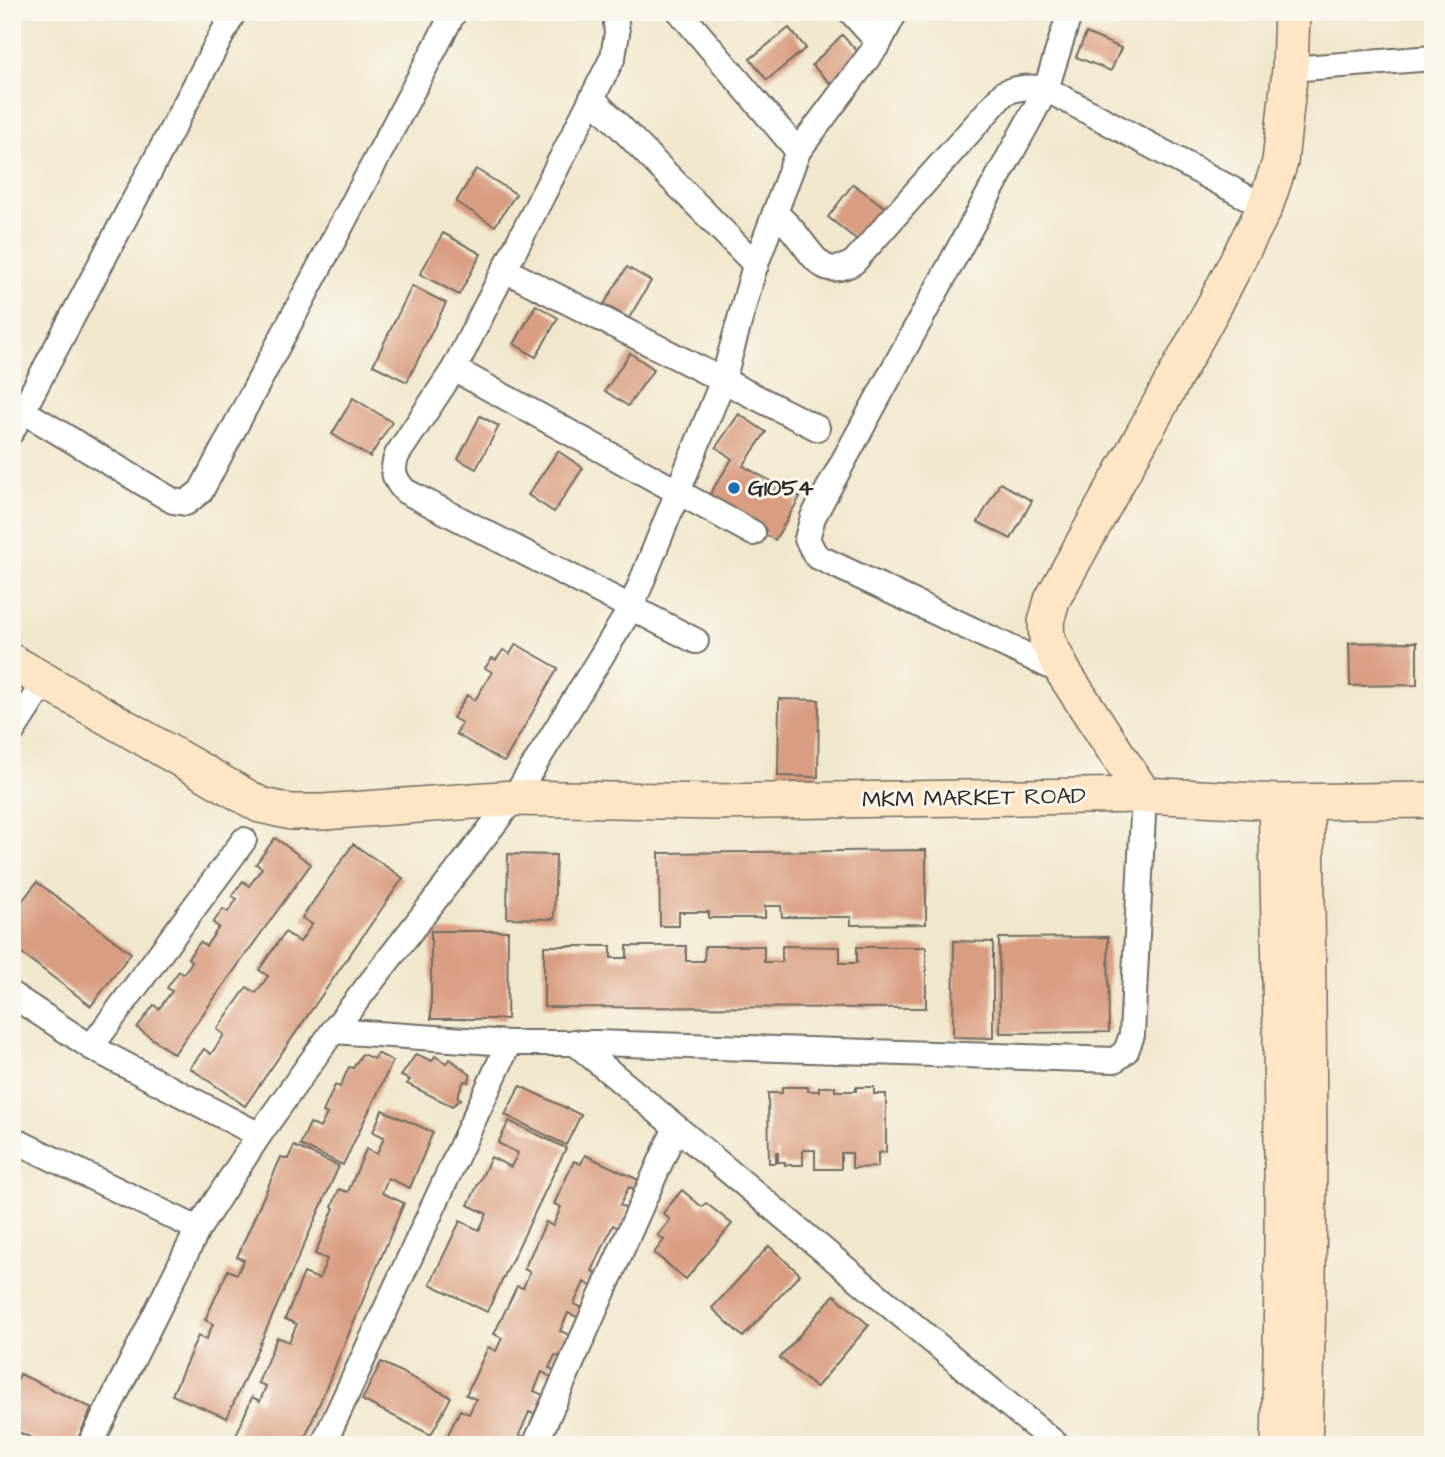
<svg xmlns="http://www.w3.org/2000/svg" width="1445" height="1457" font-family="'Architects Daughter',sans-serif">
<rect width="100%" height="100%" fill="#fbf7ec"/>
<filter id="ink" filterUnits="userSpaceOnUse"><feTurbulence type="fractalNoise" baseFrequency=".0143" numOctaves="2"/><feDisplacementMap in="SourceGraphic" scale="14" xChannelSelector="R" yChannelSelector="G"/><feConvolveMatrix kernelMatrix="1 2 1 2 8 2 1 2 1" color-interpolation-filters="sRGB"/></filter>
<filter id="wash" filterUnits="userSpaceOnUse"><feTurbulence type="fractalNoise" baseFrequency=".00686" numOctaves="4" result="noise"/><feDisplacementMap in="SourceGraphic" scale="28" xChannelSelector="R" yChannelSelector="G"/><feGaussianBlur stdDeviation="1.57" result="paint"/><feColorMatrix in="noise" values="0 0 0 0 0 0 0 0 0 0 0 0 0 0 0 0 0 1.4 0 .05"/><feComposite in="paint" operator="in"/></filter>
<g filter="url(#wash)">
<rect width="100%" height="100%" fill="#f1e7cd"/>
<g id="blocks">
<g fill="#d99d81">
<polygon points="767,12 781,12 773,19"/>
<polygon points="789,28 806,48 767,80 750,59"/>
<polygon points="1086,33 1121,48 1111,71 1076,57"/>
<polygon points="842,35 860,54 831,84 812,65"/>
<polygon points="476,169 516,194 495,226 456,202"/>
<polygon points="853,184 887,209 861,243 828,217"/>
<polygon points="443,233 481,254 459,295 420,274"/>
<polygon points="627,267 651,281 629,318 604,304"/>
<polygon points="412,286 446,303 407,382 373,365"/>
<polygon points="536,305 558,318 536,357 514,344"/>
<polygon points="630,353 654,369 628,406 605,391"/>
<polygon points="353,398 392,422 370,457 332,434"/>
<polygon points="739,414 766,432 743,466 800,497 775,540 706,500 732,459 716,447"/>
<polygon points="480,416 499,426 476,469 458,459"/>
<polygon points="558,451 583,468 554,512 528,495"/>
<polygon points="1000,483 1032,501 1011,539 978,522"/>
<polygon points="1417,642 1417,685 1350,686 1349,643"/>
<polygon points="516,644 558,668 504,762 456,734 462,723 453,718 467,695 475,700 492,672 485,668 492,658 496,660 503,650 510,654"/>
<polygon points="779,699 819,700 818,777 778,776"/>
<polygon points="275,838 311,864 174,1054 137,1028 154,1005 159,1009 172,991 167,988 179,971 183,974 192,962 188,958 200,942 206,946 219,927 213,923 223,909 228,912 237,899 232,896 243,881 249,886 262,868 256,864"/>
<polygon points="353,844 403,878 245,1106 190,1068 204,1049 211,1054 224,1035 217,1029 247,987 256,993 268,976 259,970 285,932 300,942 312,924 302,918"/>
<polygon points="926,850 926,924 851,925 851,917 782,917 781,906 765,906 765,918 709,918 709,912 679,912 679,926 660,926 659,853"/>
<polygon points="508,854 556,855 554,919 507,918"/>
<polygon points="37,882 131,953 91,1006 12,946 12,914"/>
<polygon points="431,931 508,931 507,1019 431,1019"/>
<polygon points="1108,937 1109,1032 1000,1033 999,938"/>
<polygon points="954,941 993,942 993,1038 953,1037"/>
<polygon points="544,946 611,946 611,958 627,958 627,946 686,946 686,961 704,961 705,946 764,946 764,962 782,962 782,946 840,947 840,963 857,963 857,947 926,947 926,1008 544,1007"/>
<polygon points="377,1053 393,1061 343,1165 300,1145 310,1123 320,1128 327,1114 323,1112 335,1085 340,1087 349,1067 353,1068 362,1054 374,1059"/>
<polygon points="416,1054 432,1061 435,1056 446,1063 450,1059 471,1075 468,1082 464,1081 457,1097 461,1099 452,1106 407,1084 410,1080 401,1076"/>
<polygon points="520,1086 581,1115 566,1145 505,1115"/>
<polygon points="782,1087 808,1087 808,1091 819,1091 819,1087 835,1087 835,1091 856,1091 856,1087 874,1087 874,1094 886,1094 886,1152 878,1153 878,1167 852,1168 852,1153 841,1153 841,1169 815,1169 815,1150 803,1150 803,1165 785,1165 785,1162 778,1162 778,1152 776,1152 776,1163 769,1163 768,1093 782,1093"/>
<polygon points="382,1110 433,1132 410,1188 388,1178 382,1193 404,1203 302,1445 232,1445 252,1397 260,1401 266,1386 258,1383 277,1337 289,1342 297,1324 285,1319 304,1273 319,1279 327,1259 315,1254 334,1208 332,1207 339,1189 348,1192 366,1149 377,1154 384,1137 373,1132"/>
<polygon points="509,1121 566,1148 487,1312 430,1284 460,1221 479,1230 487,1214 468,1205 491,1157 511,1167 518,1153 498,1143"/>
<polygon points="294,1146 339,1166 227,1418 172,1395 198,1336 206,1340 213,1324 205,1320 228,1270 237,1274 244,1260 237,1257 281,1157 288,1159"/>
<polygon points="585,1155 641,1181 637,1190 629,1187 620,1205 628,1209 620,1229 613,1225 592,1271 598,1274 593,1287 584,1282 574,1304 583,1308 579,1318 568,1313 560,1331 570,1335 560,1357 555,1355 549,1368 554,1370 551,1377 542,1372 534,1391 543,1395 534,1414 529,1412 519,1435 524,1437 520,1445 443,1445 460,1410 469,1414 476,1399 466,1395 488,1347 496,1351 502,1338 494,1334 517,1286 523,1288 530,1272 524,1269 546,1222 553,1226 561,1207 554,1204 574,1161 581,1164"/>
<polygon points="682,1190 702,1207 706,1203 732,1224 686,1279 654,1253 664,1240 658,1235 670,1220 663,1213"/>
<polygon points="769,1246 800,1274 743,1337 712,1308"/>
<polygon points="834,1295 869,1325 816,1388 780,1358"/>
<polygon points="381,1362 451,1397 431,1435 362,1400"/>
<polygon points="20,1374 92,1408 75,1445 47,1445 12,1429 12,1391"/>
</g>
</g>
</g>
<g filter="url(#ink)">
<use href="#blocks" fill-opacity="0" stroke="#706d64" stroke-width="2"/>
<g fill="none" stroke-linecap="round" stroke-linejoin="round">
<defs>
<g id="street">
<path d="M615,12L617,33L613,57L454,369L397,455C391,471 394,479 405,491L696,641"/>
<polyline points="680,12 798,151"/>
<polyline points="851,12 879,43"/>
<polyline points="1290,69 1433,58"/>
<polyline points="592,98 756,265"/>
<path d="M775,213C783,220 792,228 798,237C815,258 824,280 854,262L1004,93C1019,87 1030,86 1046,89L1265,207"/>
<polyline points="505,270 817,428"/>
<polyline points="454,369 753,533"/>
<polyline points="23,411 173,501 186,503 201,491 454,12"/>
<polyline points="12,431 234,12"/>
<polyline points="1064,673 816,556 807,539 813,517 1046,89 1070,12"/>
<polyline points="12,732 45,681"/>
<polyline points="244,840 91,1047 259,1135"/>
<polyline points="12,995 91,1047"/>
<polyline points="333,1031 509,1043 595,1043 1115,1060 1126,1051 1132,1035 1144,795"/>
<polyline points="574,1042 1057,1445"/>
<polyline points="12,1139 198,1229"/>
<polyline points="90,1445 198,1229 259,1135 333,1031 514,798 631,608 723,380 754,269 798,151 879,43 895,12"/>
<polyline points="323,1445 509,1043"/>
<polyline points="535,1445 676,1127"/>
</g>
<g id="secondary">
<polyline points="12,662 260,805 291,812 323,812 514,798 713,802 1144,795 1276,802 1433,800"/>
<polyline points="1144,795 1064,673 1047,640 1046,622 1052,600 1214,306 1265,207 1280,162 1290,69 1292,12"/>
<path d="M1276,802C1282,1016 1285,1230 1279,1445"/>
<path d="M1304,1445C1312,1230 1308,1016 1306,802"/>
</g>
</defs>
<use href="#street" stroke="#706d64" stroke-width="28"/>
<use href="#secondary" stroke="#706d64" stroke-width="38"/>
<use href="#street" stroke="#fff" stroke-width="24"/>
<use href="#secondary" stroke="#fde5c5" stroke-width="35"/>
</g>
</g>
<circle fill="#1f6fb2" stroke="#fbf7ec" stroke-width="2.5" cx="734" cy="488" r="7"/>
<g text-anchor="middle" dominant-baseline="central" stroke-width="6" stroke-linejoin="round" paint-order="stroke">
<g font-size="23" font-weight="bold" fill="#2b2b2b" stroke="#fbf7ec" text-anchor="start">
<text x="748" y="488">G1054</text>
</g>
<g font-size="23" fill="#2b2b2b" stroke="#fbf7ec">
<text transform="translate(974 798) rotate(-1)">MKM MARKET ROAD</text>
</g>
</g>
<rect width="1445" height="1457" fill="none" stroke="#fbf7ec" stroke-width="42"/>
</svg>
